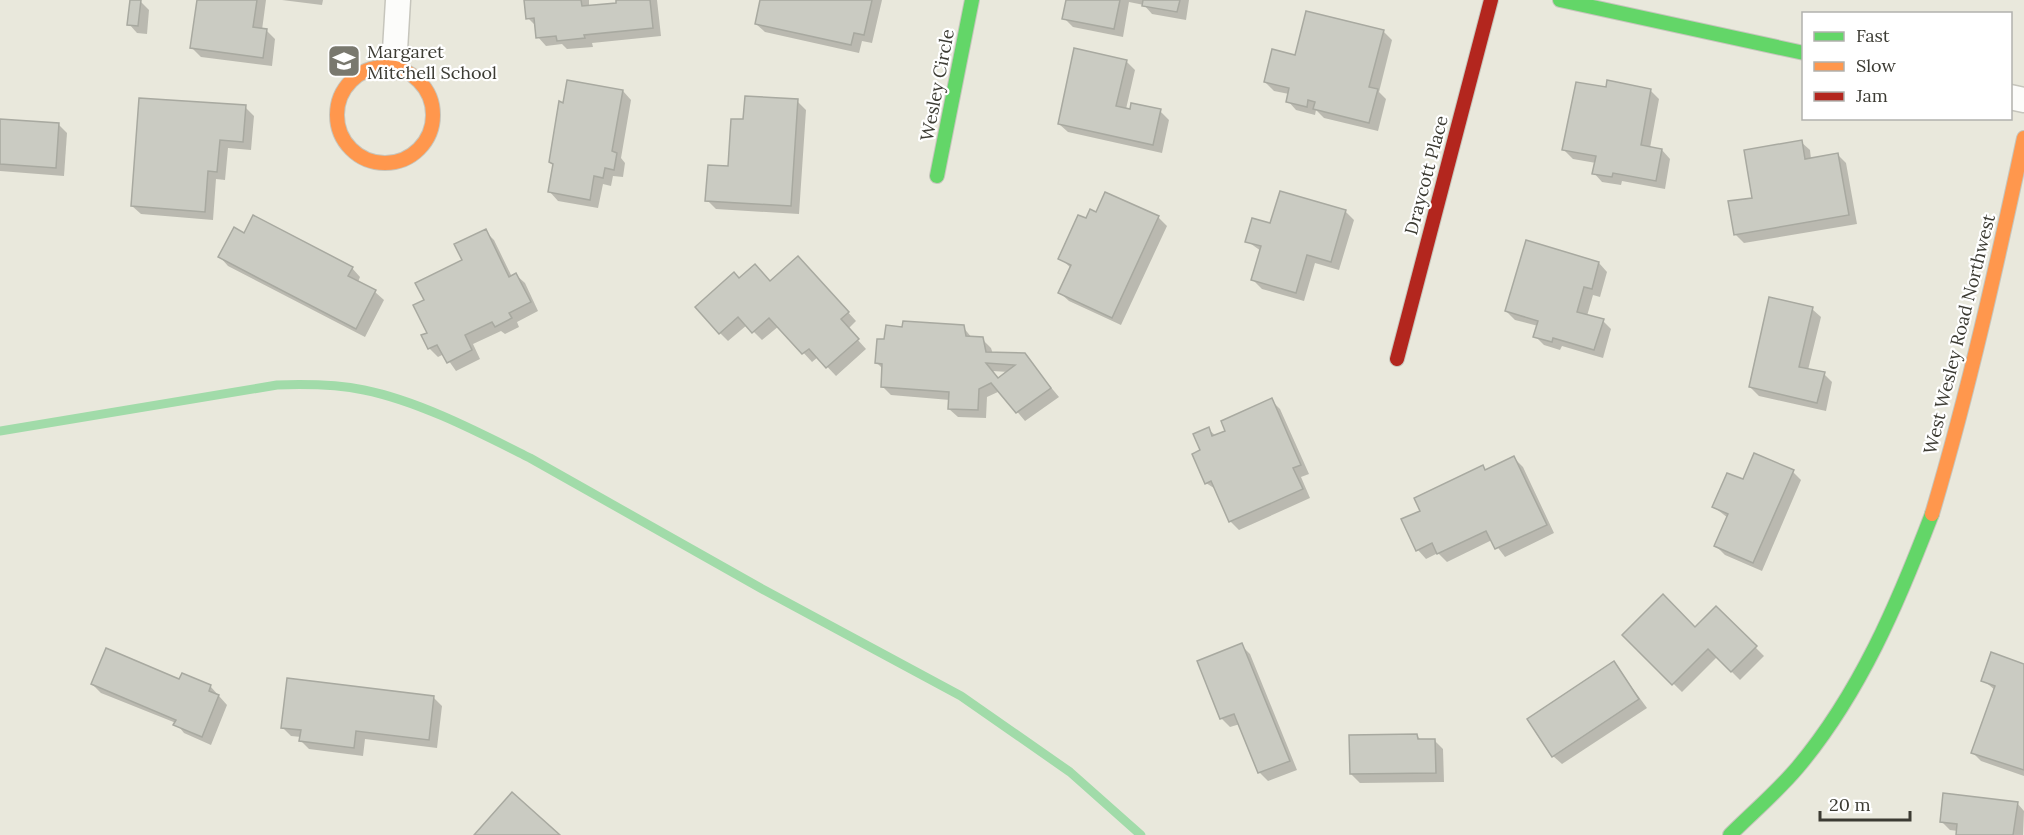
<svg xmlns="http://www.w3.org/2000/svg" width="2024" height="835" font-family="Lora,serif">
<rect width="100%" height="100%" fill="#e9e8dc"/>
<g fill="#0003" fill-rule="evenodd">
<polygon points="132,0 140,1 149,10 147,34 137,33 129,24"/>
<polygon points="198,0 266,0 262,30 266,30 275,39 272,66 201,57 192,48"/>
<polygon points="282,0 323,0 322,5"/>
<polygon points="526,0 589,0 589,7 618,4 618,0 657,0 661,36 592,43 593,47 567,49 562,44 546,46 538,37 537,27 528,18"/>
<polygon points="762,0 882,0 872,43 862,41 859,53 765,32 756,24"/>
<polygon points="1067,0 1189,0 1186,20 1152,14 1144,5 1129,2 1123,37 1073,27 1064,18"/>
<polygon points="1383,31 1392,40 1379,92 1386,99 1378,131 1324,118 1316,110 1315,115 1296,110 1288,101 1289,94 1274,91 1265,82"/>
<polygon points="1126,61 1135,70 1126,109 1160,111 1169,120 1162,153 1068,132 1059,124"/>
<polygon points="1607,89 1650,90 1659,99 1650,148 1662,150 1670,159 1665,189 1622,181 1621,185 1602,182 1594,173 1596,163 1573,159 1564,150"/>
<polygon points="623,91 631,100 621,158 625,163 623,177 613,176 611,186 603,184 598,208 558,201 550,192 555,166 550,162"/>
<polygon points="797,101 806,110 799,214 716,209 707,200 730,168 745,121"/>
<polygon points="245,107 254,116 251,150 228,148 225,180 216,179 213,220 141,214 132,206"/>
<polygon points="0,120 58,124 67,133 64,176 0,171"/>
<polygon points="1801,142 1810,150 1811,159 1838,155 1846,163 1857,224 1744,243 1735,234 1754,199"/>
<polygon points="1345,211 1354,220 1339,270 1315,263 1304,301 1262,289 1253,280 1261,251 1247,241 1271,225"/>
<polygon points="1158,217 1167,226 1121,325 1069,301 1060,293 1071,268 1060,258 1086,220"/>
<polygon points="485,231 494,240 512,277 516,275 525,283 538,311 517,322 519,327 505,334 501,331 473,344 480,359 456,371 444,354 438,357 429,348 426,300 464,261"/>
<polygon points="245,235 352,268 360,277 358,282 375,292 384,300 365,337 228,266 220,257"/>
<polygon points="1599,263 1607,272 1600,297 1593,295 1587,316 1603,321 1611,329 1603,358 1562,346 1560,350 1544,345 1535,336 1538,326 1515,320 1506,311"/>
<polygon points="807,267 856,321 848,329 866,349 836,376 818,357 812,362 779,326 762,340 747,325 728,341 720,333 740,280 770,283"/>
<polygon points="1812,309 1821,317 1808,370 1824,374 1832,382 1826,411 1759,396 1750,387"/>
<path d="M963,327L972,338L982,339L991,348L993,354L1024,355L1059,397L1025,421L1000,391L987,397L986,418L958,417L949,409L950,400L891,395L882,386L883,369L877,363ZM992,371L1009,372L999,379Z"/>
<polygon points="1271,400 1280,409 1309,474 1301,477 1310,498 1239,530 1230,521 1217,490 1206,483 1202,451 1208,429 1216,436 1227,432"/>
<polygon points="1514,458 1523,467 1554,533 1505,557 1492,540 1447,562 1438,553 1426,559 1418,550 1403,520 1422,511 1483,467 1487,471"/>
<polygon points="1793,472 1801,480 1762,571 1725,555 1716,546 1728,518 1714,507 1744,481"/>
<polygon points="1716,608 1764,656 1740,680 1717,657 1682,692 1624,635 1695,629"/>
<polygon points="1241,645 1250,654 1297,770 1268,781 1260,773 1240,724 1230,727 1222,719 1199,662"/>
<polygon points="1614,663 1647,708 1562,764 1553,756"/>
<polygon points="2024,666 2024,776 1981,761 1973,753 1995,690 1983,680"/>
<polygon points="182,675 211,687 227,705 211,745 184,733 176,723 101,693 92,684 180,681"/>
<polygon points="433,697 442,706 437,748 365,739 363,756 309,749 301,741 301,737 291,736 283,728"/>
<polygon points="1417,736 1422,741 1434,740 1443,749 1444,782 1360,783 1351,774"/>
<polygon points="2017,803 2024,811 2023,835 1958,835 1958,831 1950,830 1941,821"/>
</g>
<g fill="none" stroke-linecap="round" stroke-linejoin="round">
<path stroke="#a1dba9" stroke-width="9" d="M0,431L277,385C306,384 335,384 364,390C419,401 480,433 530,458L764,590L961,696L1070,772L1141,835"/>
</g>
<g fill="#cacbc2" stroke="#a8a9a0" stroke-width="1.5" fill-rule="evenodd">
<polygon points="130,0 141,0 138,26 127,25"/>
<polygon points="197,0 257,0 253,27 267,29 263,58 190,48"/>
<polygon points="524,0 581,0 582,6 616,3 616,0 650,0 653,28 584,35 585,38 557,41 556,36 536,38 534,18 526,19"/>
<polygon points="760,0 872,0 864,35 854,33 851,45 755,24"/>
<polygon points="1066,0 1120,0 1114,29 1062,19"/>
<polygon points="1143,0 1180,0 1177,12 1142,6"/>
<polygon points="1306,11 1384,30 1369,87 1378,89 1369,123 1313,109 1315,102 1308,100 1307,107 1286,102 1289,88 1264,82 1272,49 1295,55"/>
<polygon points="1074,48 1127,60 1116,106 1130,109 1131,103 1161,109 1153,145 1058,124"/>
<polygon points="567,80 623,90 612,151 617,153 614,170 605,168 603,178 594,176 590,200 548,192 553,164 549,162 559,101 563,103"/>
<polygon points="1607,80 1651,89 1641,145 1662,149 1656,181 1613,173 1612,177 1592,174 1596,156 1562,150 1576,82 1606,87"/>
<polygon points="745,96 798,99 791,206 705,201 708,165 728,166 731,119 743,119"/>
<polygon points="139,98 246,105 243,142 220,140 217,172 208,171 205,212 131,206"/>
<polygon points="0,119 59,123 56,168 0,164"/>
<polygon points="1802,140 1805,159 1838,153 1849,215 1734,235 1728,201 1752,198 1744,150"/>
<polygon points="1280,191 1346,210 1331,262 1307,255 1296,293 1251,280 1261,246 1245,242 1252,218 1270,223"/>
<polygon points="1105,192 1159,216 1112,318 1058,293 1071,265 1058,259 1078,215 1086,218 1090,209 1096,212"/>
<polygon points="253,215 353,267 348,276 376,290 356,329 218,257 234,227 244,233"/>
<polygon points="486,229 509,277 516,273 531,302 509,313 512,318 495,327 492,322 465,335 472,350 447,363 437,345 428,349 421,335 427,333 413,305 424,300 415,283 462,260 454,244"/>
<polygon points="1526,240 1599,262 1592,289 1584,287 1577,312 1604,319 1594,350 1553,338 1552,342 1533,337 1538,321 1505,311"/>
<polygon points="798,256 849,312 841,319 859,339 826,368 809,349 802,354 769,318 752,333 738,317 719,334 695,307 734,272 739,278 755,264 770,281"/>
<polygon points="1769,297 1813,307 1799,367 1825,372 1817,403 1749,387"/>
<path d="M903,321L964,325L966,336L983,337L986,352L1025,353L1051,388L1016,413L991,383L979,389L978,410L948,409L949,392L881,387L882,364L875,363L877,339H884L886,325L902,327ZM986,363L1015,365L998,378Z"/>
<polygon points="1272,398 1301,465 1293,468 1303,489 1229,522 1211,481 1205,484 1192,454 1200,450 1193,434 1209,427 1212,436 1225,431 1221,421"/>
<polygon points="1754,453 1794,470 1753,563 1714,546 1728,514 1712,507 1727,473 1743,479"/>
<polygon points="1514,456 1547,525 1495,549 1486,531 1437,554 1432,543 1416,551 1401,519 1420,511 1414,498 1483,465 1485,470"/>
<polygon points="1663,594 1695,627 1716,606 1757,646 1731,672 1708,649 1672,685 1622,635"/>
<polygon points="1242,643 1290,761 1258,773 1234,714 1220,719 1197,661"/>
<polygon points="106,648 179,679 182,673 211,685 209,691 219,695 202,737 173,725 176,720 91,684"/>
<polygon points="1991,652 2024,664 2024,770 1971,753 1995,686 1981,681"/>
<polygon points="1614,661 1639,699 1552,757 1527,719"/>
<polygon points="287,678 434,696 429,740 356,731 354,748 299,741 301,730 281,728"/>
<polygon points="1417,734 1418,739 1435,739 1436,773 1350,774 1349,735"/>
<polygon points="512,792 560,835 474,835"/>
<polygon points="1943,793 2018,802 2013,835 1956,835 1957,824 1940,822"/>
</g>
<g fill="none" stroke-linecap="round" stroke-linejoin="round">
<defs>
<g id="street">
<polyline points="394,67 398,0"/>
<polyline points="2010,97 2024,100"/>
</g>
<g id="fast">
<polyline points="1560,0 1804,53"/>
<polyline points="937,176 972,0"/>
<path d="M1730,835C1752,813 1778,791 1798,767C1860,693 1898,603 1932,514"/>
</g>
<g id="slow">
<circle cx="385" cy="115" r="48"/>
<path d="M1932,514C1969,390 1997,264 2024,138"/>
</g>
<polyline id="jam" points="1397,359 1491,0"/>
</defs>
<use href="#street" stroke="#c6c5bc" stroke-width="27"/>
<use href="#fast" stroke="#c6c5bc" stroke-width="16"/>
<use href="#slow" stroke="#c6c5bc" stroke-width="16"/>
<use href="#jam" stroke="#c6c5bc" stroke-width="16"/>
<use href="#street" stroke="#fcfcfa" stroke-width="24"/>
<use href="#fast" stroke="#63d668" stroke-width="14"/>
<use href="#slow" stroke="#ff974d" stroke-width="14"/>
<use href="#jam" stroke="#b3261e" stroke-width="14"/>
</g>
<defs>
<symbol id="school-square" viewBox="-11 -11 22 22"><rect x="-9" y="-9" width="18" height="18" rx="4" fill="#79786e" stroke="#fff"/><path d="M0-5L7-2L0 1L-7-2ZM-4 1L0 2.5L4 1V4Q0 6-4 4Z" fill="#fff"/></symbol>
</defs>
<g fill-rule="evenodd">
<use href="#school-square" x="325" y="42" width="38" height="38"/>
</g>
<g text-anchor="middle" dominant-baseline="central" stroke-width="4.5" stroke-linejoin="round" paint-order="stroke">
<g font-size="18" fill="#3c3b33" stroke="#fff" text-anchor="start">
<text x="367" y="51">Margaret<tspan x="367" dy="21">Mitchell School</tspan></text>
</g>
<g font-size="18" fill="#3c3b33" stroke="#fff">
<text transform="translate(937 85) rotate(-79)">Wesley Circle</text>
<text transform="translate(1426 175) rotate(-75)">Draycott Place</text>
<text transform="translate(1959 334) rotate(-76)">West Wesley Road Northwest</text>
</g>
</g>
<rect x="1802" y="12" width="210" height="108" fill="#ffffff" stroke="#b1b1ad" stroke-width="1.5"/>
<rect x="1814" y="32" width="30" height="9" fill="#63d668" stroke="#b1b1ad" stroke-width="1.5"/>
<text x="1856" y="42" font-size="18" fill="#3c3b33">Fast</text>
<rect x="1814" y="62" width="30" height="9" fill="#ff974d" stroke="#b1b1ad" stroke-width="1.5"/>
<text x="1856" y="72" font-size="18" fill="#3c3b33">Slow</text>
<rect x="1814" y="92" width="30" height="9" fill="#b3261e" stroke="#b1b1ad" stroke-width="1.5"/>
<text x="1856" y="102" font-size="18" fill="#3c3b33">Jam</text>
<path d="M1820 811v9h90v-9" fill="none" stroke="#3c3b33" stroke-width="3"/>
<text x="1829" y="811" font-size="18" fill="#3c3b33" stroke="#ffffff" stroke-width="4.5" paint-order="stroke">20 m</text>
</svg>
